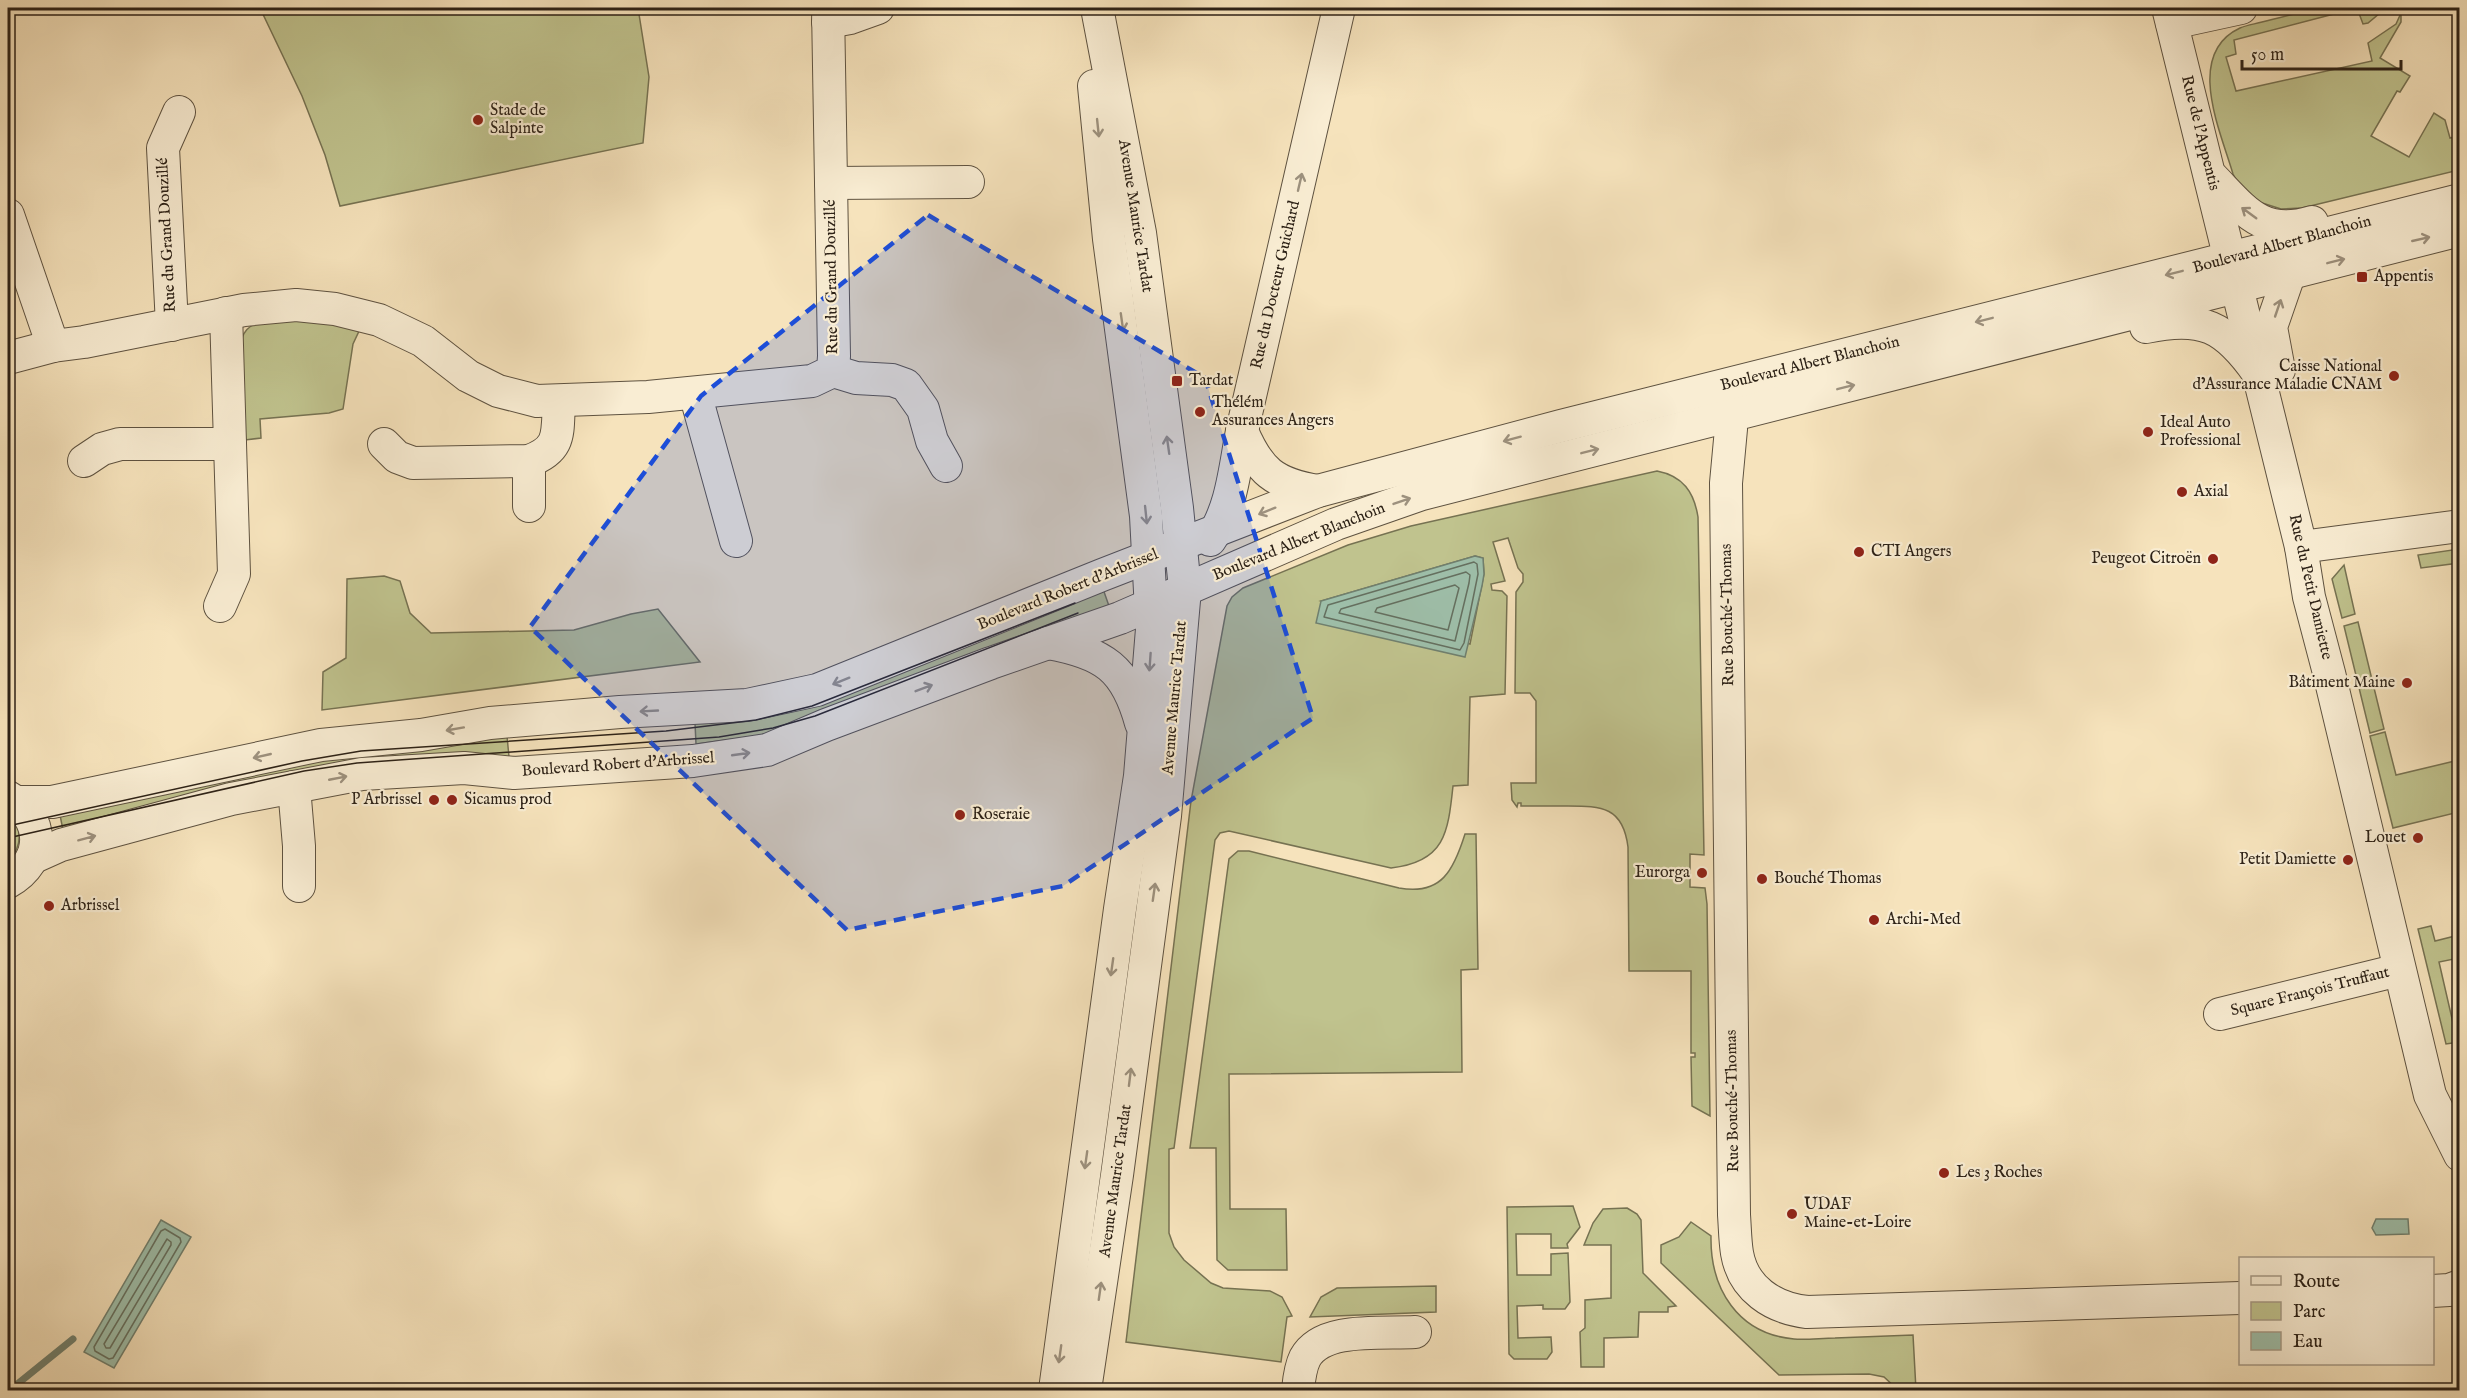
<svg xmlns="http://www.w3.org/2000/svg" width="2467" height="1398" font-family="'IM FELL English',serif">
<rect width="100%" height="100%" fill="#f6e3bc"/>
<filter id="stains"><feTurbulence type="fractalNoise" baseFrequency=".00333" numOctaves="4"/><feColorMatrix values="0 0 0 0 .2 0 0 0 0 .09 0 0 0 0 .02 0 0 0 .5 -.17"/></filter>
<radialGradient id="worn" r=".72"><stop offset=".6" stop-color="#630" stop-opacity="0"/><stop offset="1" stop-color="#630" stop-opacity=".3"/></radialGradient>
<g fill="#c0c38e" stroke="#767252" stroke-width="1.5" fill-rule="evenodd">
<polygon points="260,8 638,8 649,77 643,143 340,206 325,155 302,96"/>
<path d="M2321,8H2386L2368,23L2363,24L2357,8L2234,40L2236,54L2226,57L2236,91L2372,61L2368,43L2396,24L2401,13V22L2380,58L2410,76L2400,92L2397,91L2371,136L2409,157L2434,113L2445,120L2450,138L2459,136V170L2302,208L2281,209L2259,202L2239,185L2233,174C2221,132 2184,54 2240,28C2247,25 2255,24 2262,22C2282,17 2301,12 2321,8Z"/>
<path d="M290,319L334,324L360,329L353,344L343,409L329,413L260,419L261,438L245,440L242,338C249,318 272,321 290,319Z"/>
<path d="M1657,471C1683,476 1694,492 1698,517L1704,855L1690,854V887L1705,888L1707,904L1710,1116L1692,1106L1691,1057H1695V1053H1691V971H1629L1628,847C1623,807 1602,806 1568,806C1552,806 1536,806 1521,806V803H1518L1517,807L1512,800L1511,783H1536V701L1530,693H1515L1516,592L1523,582V574L1518,568L1508,538L1493,542L1505,581L1491,584L1492,590L1502,591L1507,596L1505,694L1470,697L1468,785L1453,786C1448,833 1445,862 1391,868L1229,831L1220,833L1215,840L1174,1148L1169,1149V1233L1174,1247L1184,1260L1211,1283L1223,1288L1270,1291L1282,1297L1292,1316L1287,1317L1281,1362L1126,1342L1191,801L1227,606L1232,597L1243,588L1348,545L1411,526ZM1475,556L1483,558L1484,574L1470,644L1321,601Z"/>
<polygon points="2459,549 2459,563 2421,568 2418,555"/>
<polygon points="2344,565 2355,614 2342,618 2332,579"/>
<polygon points="384,576 400,581 410,613 431,633 574,630 631,614 658,609 700,662 322,710 323,672 346,658 347,579"/>
<polygon points="1102,586 1109,606 802,725 756,736 696,744 695,723"/>
<polygon points="2358,622 2384,729 2370,733 2344,626"/>
<polygon points="2385,732 2396,775 2459,760 2459,812 2393,828 2370,736"/>
<polygon points="507,736 509,757 365,767 63,830 59,810 284,760"/>
<path d="M8,812C23,826 23,847 8,861Z"/>
<path d="M1465,834H1476L1478,969L1461,970L1462,1072L1229,1074L1230,1209H1286L1287,1270H1228L1217,1260L1216,1148H1190L1229,859L1238,851H1249L1399,888C1442,896 1454,869 1465,834Z"/>
<polygon points="2431,926 2435,941 2459,935 2459,958 2439,962 2453,1023 2459,1022 2459,1042 2446,1044 2418,929"/>
<polygon points="1573,1206 1580,1227 1567,1244 1568,1248 1551,1248 1551,1234 1516,1234 1517,1275 1551,1275 1551,1254 1568,1253 1570,1302 1565,1309 1543,1309 1543,1305 1517,1306 1518,1338 1551,1337 1552,1352 1547,1359 1514,1359 1509,1354 1507,1207"/>
<polygon points="1627,1208 1637,1214 1641,1220 1643,1273 1676,1306 1668,1307 1668,1312 1639,1312 1638,1337 1604,1338 1604,1367 1581,1367 1580,1332 1585,1328 1585,1300 1611,1298 1611,1245 1584,1245 1593,1223 1603,1209"/>
<path d="M1691,1222L1711,1236C1710,1289 1738,1334 1794,1339C1807,1340 1822,1338 1835,1338C1861,1337 1887,1336 1913,1335L1916,1390H1898L1884,1377L1869,1374L1779,1375L1661,1263V1245L1679,1237Z"/>
<polygon points="1436,1286 1436,1312 1310,1317 1321,1297 1337,1288"/>
</g>
<g fill="#9ebfaa" stroke="#70806f" stroke-width="1.5">
<polygon points="1475,556 1483,558 1484,574 1482,586 1465,657 1316,623 1321,601"/>
<polygon points="2376,1219 2408,1219 2409,1234 2376,1235 2372,1228"/>
<polygon points="161,1220 191,1237 114,1368 84,1352"/>
</g>
<g fill="none" stroke-linecap="round" stroke-linejoin="round">
<g stroke="#657060" stroke-width="1.5">
<polygon points="1474,562 1477,564 1478,574 1464,643 1460,650 1324,617 1328,605"/>
<polygon points="1466,572 1470,575 1469,583 1455,641 1339,613 1341,609"/>
<polygon points="1455,585 1459,588 1448,630 1375,612 1377,608"/>
<polygon points="165,1229 180,1238 181,1242 113,1358 109,1359 95,1351 94,1347 161,1231"/>
<polygon points="167,1239 171,1242 171,1245 110,1348 106,1348 104,1344"/>
</g>
<polyline stroke="#70806f" stroke-width="7" points="10,1390 73,1339"/>
<defs>
<g id="minor">
<polyline points="2168,8 2301,547 2309,597 2329,673 2430,1095 2460,1155"/>
<polyline points="828,22 850,18 878,8"/>
<polyline points="2172,23 2241,8"/>
<path d="M2213,178C2245,211 2262,237 2312,222"/>
<polyline points="831,183 968,182"/>
<polyline points="8,215 53,346"/>
<polyline points="172,325 163,148 179,112"/>
<path d="M2146,327C2202,315 2225,326 2258,373"/>
<polyline points="8,358 53,346 84,342 244,310 296,305 335,309 379,320 423,341 468,376 498,391 537,401 648,397 812,381 833,371 834,356 828,8"/>
<polyline points="2279,370 2271,327 2290,272"/>
<polyline points="833,371 856,378 892,380 906,385 923,409 932,441 946,466"/>
<polyline points="695,393 736,541"/>
<path d="M1716,402L1728,417L1731,429L1726,483L1734,1215C1735,1228 1735,1241 1737,1253C1743,1289 1773,1308 1807,1312L2240,1298"/>
<path d="M1242,431C1259,471 1274,484 1318,491"/>
<path d="M384,444L397,457L413,463L529,461C562,449 557,433 559,401"/>
<polyline points="84,461 102,449 120,444 230,444"/>
<polyline points="529,461 529,506"/>
<path d="M1210,540C1232,509 1235,467 1242,431L1339,8"/>
<polyline points="2301,547 2460,526"/>
<polyline points="220,606 234,574 226,313"/>
<path d="M1048,643C1104,653 1126,668 1141,723"/>
<polyline points="294,787 299,846 299,886"/>
<path d="M8,797C45,817 46,861 8,882"/>
<polyline points="17,802 52,802 321,745 421,735 490,723 620,712 747,705 817,690 1102,575 1318,491 1561,426 2460,200"/>
<polyline points="32,858 61,845 231,799 362,774 464,768 514,773 693,761 767,750 826,725 991,663 1120,618 1336,524 1422,494 2460,230"/>
<polyline points="2220,1014 2399,970"/>
<polyline points="2432,1291 2449,1290 2460,1286"/>
<polyline points="1055,1390 1120,909 1140,776 1152,629 1146,516 1109,239 1094,86"/>
<polyline points="1085,1390 1117,1175 1165,816 1185,589 1177,508 1140,233 1097,8"/>
<path d="M1298,1390C1299,1380 1300,1368 1305,1358C1322,1326 1383,1334 1415,1332"/>
</g>
</defs>
<use href="#minor" stroke="#5e5240" stroke-width="34"/>
<use href="#minor" stroke="#f9edd3" stroke-width="32"/>
<g stroke="#2c2116" stroke-width="1.5">
<polyline points="8,826 302,761 361,751 666,731 756,720 812,706 1075,603"/>
<polyline points="8,838 304,771 357,763 719,737 773,728 815,716 1078,613"/>
</g>
</g>
<defs><path id="oneway-shaft" d="M-6 0H5M1.5-3L5.5 0L1.5 3" fill="none" stroke-width="1.6" stroke-linecap="round" stroke-linejoin="round" transform="scale(1.5)"/></defs>
<g stroke="#9d917e">
<use href="#oneway-shaft" transform="translate(1098 128) rotate(84)"/>
<use href="#oneway-shaft" transform="translate(1300 182) rotate(-77)"/>
<use href="#oneway-shaft" transform="translate(2249 213) rotate(-144)"/>
<use href="#oneway-shaft" transform="translate(2421 239) rotate(-13)"/>
<use href="#oneway-shaft" transform="translate(2336 261) rotate(-14)"/>
<use href="#oneway-shaft" transform="translate(2174 273) rotate(166)"/>
<use href="#oneway-shaft" transform="translate(2278 308) rotate(-71)"/>
<use href="#oneway-shaft" transform="translate(1984 320) rotate(166)"/>
<use href="#oneway-shaft" transform="translate(1122 322) rotate(82)"/>
<use href="#oneway-shaft" transform="translate(1846 387) rotate(-14)"/>
<use href="#oneway-shaft" transform="translate(1512 439) rotate(165)"/>
<use href="#oneway-shaft" transform="translate(1168 445) rotate(-98)"/>
<use href="#oneway-shaft" transform="translate(1590 451) rotate(-14)"/>
<use href="#oneway-shaft" transform="translate(1402 501) rotate(-19)"/>
<use href="#oneway-shaft" transform="translate(1267 511) rotate(158)"/>
<use href="#oneway-shaft" transform="translate(1146 515) rotate(84)"/>
<use href="#oneway-shaft" transform="translate(1150 662) rotate(94)"/>
<use href="#oneway-shaft" transform="translate(841 681) rotate(158)"/>
<use href="#oneway-shaft" transform="translate(924 688) rotate(-21)"/>
<use href="#oneway-shaft" transform="translate(649 711) rotate(177)"/>
<use href="#oneway-shaft" transform="translate(455 729) rotate(170)"/>
<use href="#oneway-shaft" transform="translate(741 754) rotate(-8)"/>
<use href="#oneway-shaft" transform="translate(262 756) rotate(167)"/>
<use href="#oneway-shaft" transform="translate(338 778) rotate(-11)"/>
<use href="#oneway-shaft" transform="translate(87 838) rotate(-15)"/>
<use href="#oneway-shaft" transform="translate(1154 892) rotate(-82)"/>
<use href="#oneway-shaft" transform="translate(1112 967) rotate(98)"/>
<use href="#oneway-shaft" transform="translate(1130 1077) rotate(-83)"/>
<use href="#oneway-shaft" transform="translate(1086 1160) rotate(98)"/>
<use href="#oneway-shaft" transform="translate(1100 1291) rotate(-82)"/>
<use href="#oneway-shaft" transform="translate(1060 1354) rotate(98)"/>
</g>
<path fill="#1d4ed8" fill-opacity="0.2" stroke="#1d4ed8" stroke-width="4.5" stroke-dasharray="12 8" stroke-linejoin="round" d="M928,215L1205,378L1313,718L1063,886L847,930L530,627L701,396Z"/>
<g fill="#8f2418" stroke="#f9edd3" stroke-width="2">
<circle cx="478" cy="120" r="6"/>
<rect x="2356" y="271" width="12" height="12" rx="3"/>
<circle cx="2394" cy="376" r="6"/>
<rect x="1171" y="375" width="12" height="12" rx="3"/>
<circle cx="1200" cy="412" r="6"/>
<circle cx="2148" cy="432" r="6"/>
<circle cx="2182" cy="492" r="6"/>
<circle cx="1859" cy="552" r="6"/>
<circle cx="2213" cy="559" r="6"/>
<circle cx="2407" cy="683" r="6"/>
<circle cx="434" cy="800" r="6"/>
<circle cx="452" cy="800" r="6"/>
<circle cx="960" cy="815" r="6"/>
<circle cx="2418" cy="838" r="6"/>
<circle cx="2348" cy="860" r="6"/>
<circle cx="1702" cy="873" r="6"/>
<circle cx="1762" cy="879" r="6"/>
<circle cx="49" cy="906" r="6"/>
<circle cx="1874" cy="920" r="6"/>
<circle cx="1944" cy="1173" r="6"/>
<circle cx="1792" cy="1214" r="6"/>
</g>
<g text-anchor="middle" dominant-baseline="central" stroke-width="4.5" stroke-linejoin="round" paint-order="stroke">
<g font-size="16" fill="#2c2116" stroke="#f9edd3" text-anchor="start">
<text x="490" y="111">Stade de<tspan x="490" dy="18">Salpinte</tspan></text>
<text x="2374" y="277">Appentis</text>
<text x="2382" y="367" text-anchor="end">Caisse National<tspan x="2382" dy="18">d’Assurance Maladie CNAM</tspan></text>
<text x="1189" y="381">Tardat</text>
<text x="1212" y="403">Thélém<tspan x="1212" dy="18">Assurances Angers</tspan></text>
<text x="2160" y="423">Ideal Auto<tspan x="2160" dy="18">Professional</tspan></text>
<text x="2194" y="492">Axial</text>
<text x="1871" y="552">CTI Angers</text>
<text x="2201" y="559" text-anchor="end">Peugeot Citroën</text>
<text x="2395" y="683" text-anchor="end">Bâtiment Maine</text>
<text x="422" y="800" text-anchor="end">P Arbrissel</text>
<text x="464" y="800">Sicamus prod</text>
<text x="972" y="815">Roseraie</text>
<text x="2406" y="838" text-anchor="end">Louet</text>
<text x="2336" y="860" text-anchor="end">Petit Damiette</text>
<text x="1690" y="873" text-anchor="end">Eurorga</text>
<text x="1774" y="879">Bouché Thomas</text>
<text x="61" y="906">Arbrissel</text>
<text x="1886" y="920">Archi-Med</text>
<text x="1956" y="1173">Les 3 Roches</text>
<text x="1804" y="1205">UDAF<tspan x="1804" dy="18">Maine-et-Loire</tspan></text>
</g>
<g font-size="16" fill="#2c2116" stroke="#f9edd3">
<text transform="translate(2200 133) rotate(76)">Rue de l'Appentis</text>
<text transform="translate(1135 216) rotate(81)">Avenue Maurice Tardat</text>
<text transform="translate(167 235) rotate(-93)">Rue du Grand Douzillé</text>
<text transform="translate(2282 245) rotate(-15)">Boulevard Albert Blanchoin</text>
<text transform="translate(832 277) rotate(-91)">Rue du Grand Douzillé</text>
<text transform="translate(1276 285) rotate(-77)">Rue du Docteur Guichard</text>
<text transform="translate(1810 364) rotate(-14)">Boulevard Albert Blanchoin</text>
<text transform="translate(1299 542) rotate(-22)">Boulevard Albert Blanchoin</text>
<text transform="translate(2310 587) rotate(77)">Rue du Petit Damiette</text>
<text transform="translate(1068 590) rotate(-22)">Boulevard Robert d'Arbrissel</text>
<text transform="translate(1728 615) rotate(-91)">Rue Bouché-Thomas</text>
<text transform="translate(1175 698) rotate(-85)">Avenue Maurice Tardat</text>
<text transform="translate(618 765) rotate(-4)">Boulevard Robert d'Arbrissel</text>
<text transform="translate(2310 992) rotate(-14)">Square François Truffaut</text>
<text transform="translate(1733 1101) rotate(-91)">Rue Bouché-Thomas</text>
<text transform="translate(1116 1181) rotate(-82)">Avenue Maurice Tardat</text>
</g>
</g>
<rect width="2467" height="1398" fill="none" stroke="#f6e3bc" stroke-width="30"/>
<rect x="9" y="9" width="2449" height="1380" fill="none" stroke="#2c2116" stroke-width="3"/>
<rect x="15" y="15" width="2437" height="1368" fill="none" stroke="#2c2116" stroke-width="1.5"/>
<rect x="2239" y="1257" width="195" height="108" fill="#f9edd3" stroke="#a79b87" stroke-width="1.5"/>
<rect x="2251" y="1276" width="30" height="9" fill="#f9edd3" stroke="#a79b87" stroke-width="1.5"/>
<text x="2293" y="1287" font-size="18" fill="#2c2116">Route</text>
<rect x="2251" y="1302" width="30" height="18" fill="#c0c38e" stroke="#a79b87" stroke-width="1.5"/>
<text x="2293" y="1317" font-size="18" fill="#2c2116">Parc</text>
<rect x="2251" y="1332" width="30" height="18" fill="#9ebfaa" stroke="#a79b87" stroke-width="1.5"/>
<text x="2293" y="1347" font-size="18" fill="#2c2116">Eau</text>
<path d="M2242 60v9h159v-9" fill="none" stroke="#2c2116" stroke-width="3"/>
<text x="2251" y="60" font-size="18" fill="#2c2116" stroke="#f9edd3" stroke-width="4.5" paint-order="stroke">50 m</text>
<rect width="100%" height="100%" filter="url(#stains)"/>
<rect width="100%" height="100%" fill="url(#worn)"/>
</svg>
